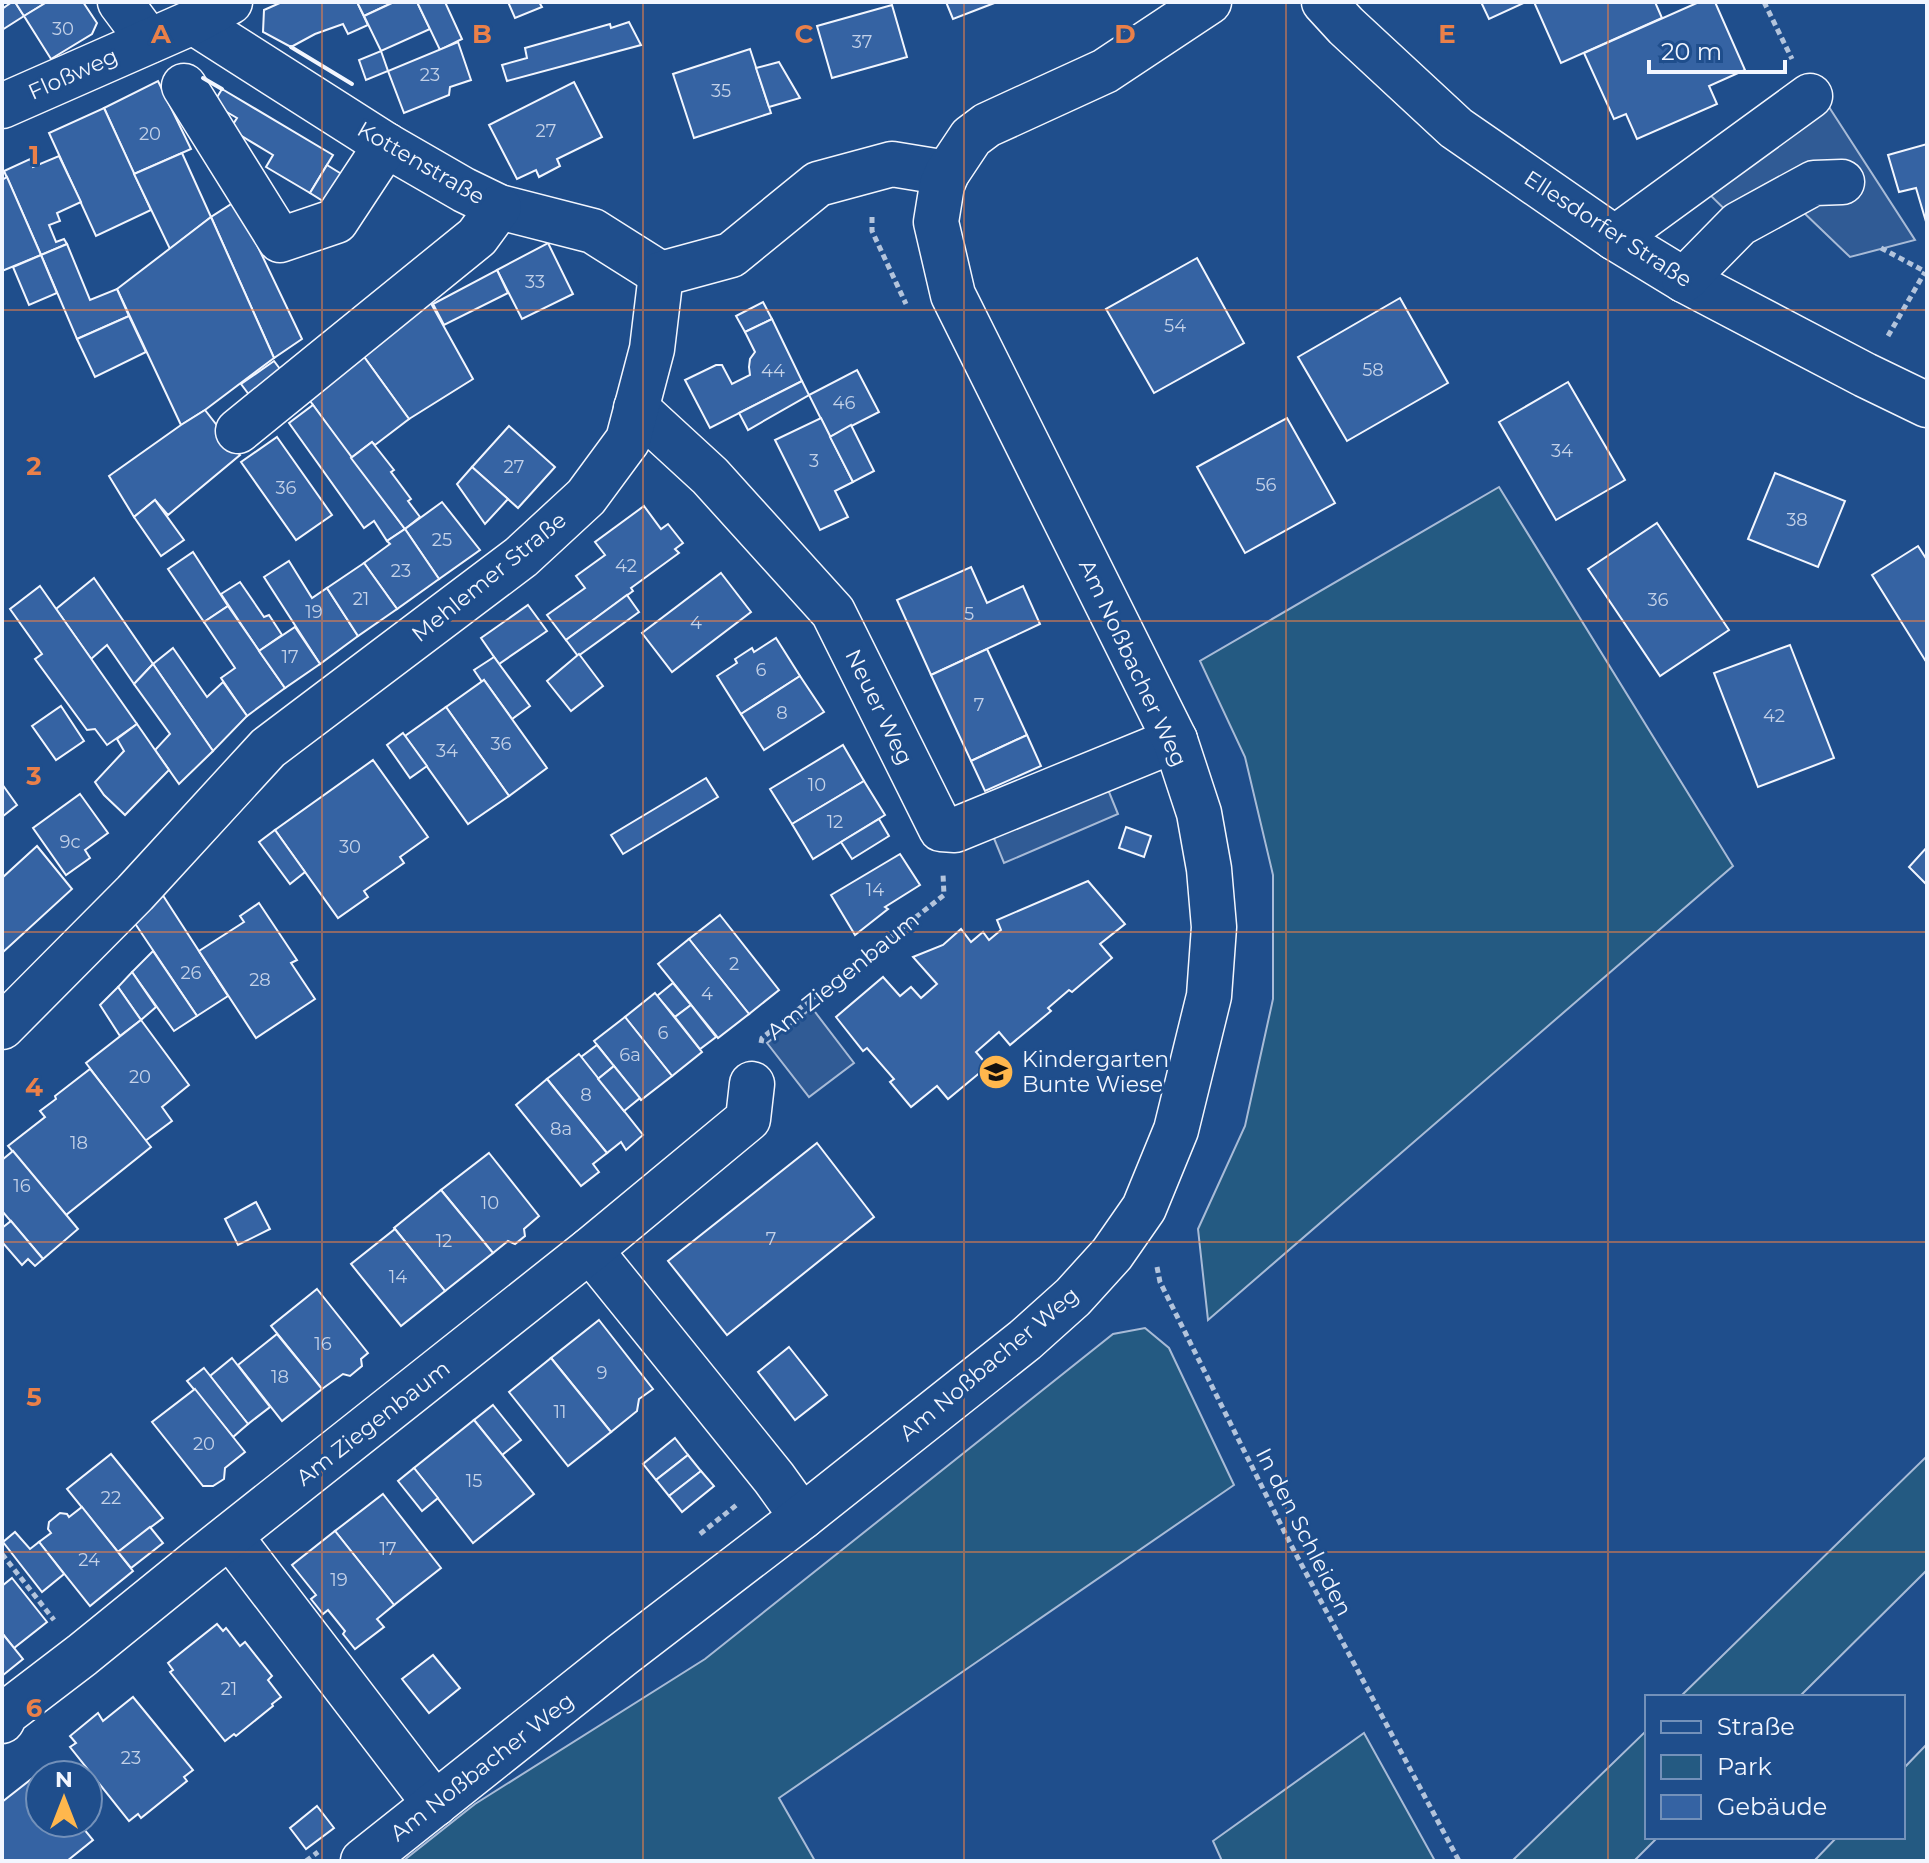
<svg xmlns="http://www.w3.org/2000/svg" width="1929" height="1863" font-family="Montserrat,sans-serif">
<rect width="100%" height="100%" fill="#1f4e8c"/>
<g fill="#245a82" stroke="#a8bbd7" stroke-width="2">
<polygon points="1499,487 1733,866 1208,1320 1198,1229 1245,1126 1273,999 1273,875 1245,757 1200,661"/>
<polygon points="1145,1328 1169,1348 1234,1485 779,1798 815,1861 403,1861 475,1804 705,1659 1113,1334"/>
<polygon points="1927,1456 1927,1570 1799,1697 1680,1697"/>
<polygon points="1647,1730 1647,1837 1658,1837 1634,1861 1512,1861"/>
<polygon points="1364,1733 1435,1861 1222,1861 1213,1841"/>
<polygon points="1927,1744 1927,1861 1814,1861 1837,1837 1903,1837 1903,1769"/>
</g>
<g fill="#305b95" stroke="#a8bbd7" stroke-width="2">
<polygon points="1829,107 1915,240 1850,257 1800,209 1754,238 1707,192"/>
<polygon points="1107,787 1118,814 1004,863 993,836"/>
<polygon points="812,1008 854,1063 809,1097 767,1043"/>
</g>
<g fill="#3563a3" stroke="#f2f6ff" stroke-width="2">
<polygon points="12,2 15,2 24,16 2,30 2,9"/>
<polygon points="15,2 47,2 24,16"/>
<polygon points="47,2 83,2 97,23 92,34 51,59 24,16"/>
<polygon points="282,2 357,2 368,25 348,34 343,24 315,34 291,47 263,32 264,10"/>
<polygon points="357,2 394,2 364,16"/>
<polygon points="394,2 417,2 430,29 381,51 364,16"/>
<polygon points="417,2 445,2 462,39 440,50"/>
<polygon points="508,2 539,2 542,7 515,18"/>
<polygon points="946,2 997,2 953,19"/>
<polygon points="1481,2 1526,2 1489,19"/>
<polygon points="1534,2 1655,2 1662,18 1561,63"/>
<polygon points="1699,2 1715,2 1745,70 1709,86 1717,104 1637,139 1626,114 1614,119 1584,53"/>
<polygon points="892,5 907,57 832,78 817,26"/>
<polygon points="629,22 641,45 507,81 502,65 527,58 525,48 610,24 611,28"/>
<polygon points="458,42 471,80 450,87 449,95 404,113 388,71"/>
<polygon points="750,49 771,113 694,138 673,74"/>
<polygon points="381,51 388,71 366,80 359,60"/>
<polygon points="779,62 800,98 769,107 756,68"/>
<polygon points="158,81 191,149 134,174 104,108"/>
<polygon points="574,82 602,137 557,159 560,166 539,177 536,170 517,179 489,125"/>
<polygon points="222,89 333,155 310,193 266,167 273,155 230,129 237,118 213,104"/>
<polygon points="104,108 151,210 96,236 49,133"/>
<polygon points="1927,144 1927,225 1916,188 1899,192 1888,155"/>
<polygon points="182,153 211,217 170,249 134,174"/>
<polygon points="59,156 81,202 57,213 60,221 49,225 56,242 64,239 67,244 41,255 4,171 30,159 33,167"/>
<polygon points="327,165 348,178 331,206 310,193"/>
<polygon points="7,177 41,255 2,271 2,180"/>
<polygon points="236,201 302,339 274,358 211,217"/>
<polygon points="211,217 274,358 205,410 181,425 117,289"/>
<polygon points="548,243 573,294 522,319 497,270"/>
<polygon points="67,244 90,300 117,289 129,316 77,339 41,255"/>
<polygon points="41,255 57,293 29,305 13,267"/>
<polygon points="1197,258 1244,343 1154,393 1106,309"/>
<polygon points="497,270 508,293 444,325 433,304"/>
<polygon points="428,298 473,379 409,419 362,354"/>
<polygon points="1400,298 1448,383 1347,441 1298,357"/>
<polygon points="763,302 772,319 745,332 736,316"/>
<polygon points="129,316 146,352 95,377 77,339"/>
<polygon points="772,319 802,381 710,428 685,380 716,365 722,365 732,384 750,375 749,367 750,359 755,352 745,332"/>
<polygon points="362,354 409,419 375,445 372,442 351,458 308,398"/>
<polygon points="274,361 286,377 253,400 241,384"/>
<polygon points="857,370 879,412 830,437 809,395"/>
<polygon points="802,381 809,395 748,430 739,413"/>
<polygon points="1568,382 1625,480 1556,520 1499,422"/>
<polygon points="313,405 405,529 387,541 374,521 364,528 289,423"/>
<polygon points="205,410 240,455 168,515 155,500 134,517 109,476 181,425"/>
<polygon points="821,418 853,482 835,491 848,517 820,530 775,440"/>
<polygon points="1287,418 1335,503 1245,553 1197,467"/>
<polygon points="851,425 874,471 853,482 830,437"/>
<polygon points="509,426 555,467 518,508 472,467"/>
<polygon points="277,437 332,515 296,540 241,462"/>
<polygon points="372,442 394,470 391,472 411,499 408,501 420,517 405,529 351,458"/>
<polygon points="472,467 508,499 485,524 457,484"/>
<polygon points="1775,473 1845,501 1818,567 1748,539"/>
<polygon points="155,500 184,540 161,556 134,517"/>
<polygon points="442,502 480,550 439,579 405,529"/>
<polygon points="644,506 661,529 668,524 683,543 675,549 679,553 631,588 633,591 566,640 547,615 585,588 576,576 605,555 595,542"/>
<polygon points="1657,523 1729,630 1660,676 1588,569"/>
<polygon points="405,529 439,579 397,609 364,563 390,544 387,541"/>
<polygon points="1918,546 1927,560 1927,658 1925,660 1872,575"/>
<polygon points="193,552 228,606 204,622 168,569"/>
<polygon points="289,561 312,598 327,588 358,636 320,664 264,577"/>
<polygon points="364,563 397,609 358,636 327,588"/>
<polygon points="971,567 987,603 1023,586 1040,624 931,675 897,600"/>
<polygon points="721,573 751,612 672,672 642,633"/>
<polygon points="94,578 153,664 134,684 107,645 91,659 56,609"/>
<polygon points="240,582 264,617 269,615 282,635 259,651 221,594"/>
<polygon points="40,586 137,724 107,745 95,729 87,730 35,659 42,654 10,609"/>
<polygon points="627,595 639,612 578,656 566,640"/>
<polygon points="528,605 547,631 499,664 481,638"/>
<polygon points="228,606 285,688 247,716 221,678 235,668 204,622"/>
<polygon points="295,627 320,664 285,688 259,651"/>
<polygon points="776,638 800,676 741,714 717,676 737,663 735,659 752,648 754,652"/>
<polygon points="1790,645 1834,758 1758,787 1714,673"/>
<polygon points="173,648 207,697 223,682 247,716 213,751 153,664"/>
<polygon points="987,649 1027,735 971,761 931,675"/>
<polygon points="579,654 603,686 571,711 547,681"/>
<polygon points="494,657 530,706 512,719 484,680 482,682 474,670"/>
<polygon points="153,664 213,751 179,784 155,750 170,734 134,684"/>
<polygon points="800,676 824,712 764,750 741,714"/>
<polygon points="484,680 547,768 509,796 446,707"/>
<polygon points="61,706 84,741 56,760 32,726"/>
<polygon points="446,707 509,796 468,824 405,736"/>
<polygon points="137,724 169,770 125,815 104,795 95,782 124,751 117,739"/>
<polygon points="403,733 427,766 410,778 387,745"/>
<polygon points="1027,735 1041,766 985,791 971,761"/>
<polygon points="843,745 864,781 792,824 770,789"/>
<polygon points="373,760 428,837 400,857 404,863 364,891 368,897 338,918 275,830"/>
<polygon points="706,778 718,797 623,854 611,835"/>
<polygon points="864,781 885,815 813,859 792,824"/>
<polygon points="2,784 17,805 2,817"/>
<polygon points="80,794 108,833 85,850 90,858 66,875 33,828"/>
<polygon points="879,819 889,836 852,859 841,842"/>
<polygon points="1126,827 1151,836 1144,857 1119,848"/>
<polygon points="275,830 305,872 290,884 259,842"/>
<polygon points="37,846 72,889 2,953 2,878"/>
<polygon points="1927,847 1927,885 1909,867"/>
<polygon points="900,854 920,885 885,907 888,909 855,935 831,895"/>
<polygon points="1088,881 1125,924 1100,944 1112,958 1072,992 1069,990 1048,1008 1051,1011 1010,1045 999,1032 976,1052 988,1066 948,1099 937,1086 911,1107 890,1082 894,1079 867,1048 863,1051 836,1017 883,977 900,996 911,987 921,998 937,984 913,957 943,945 961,929 971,942 983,932 989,940 1001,930 997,920"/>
<polygon points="162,894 228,996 197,1016 134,922"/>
<polygon points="259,903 297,960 291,963 315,999 256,1038 199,951 244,922 240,916"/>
<polygon points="720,915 779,990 749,1014 689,939"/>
<polygon points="689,939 749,1014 718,1038 658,964"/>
<polygon points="153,951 197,1016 174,1031 132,972"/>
<polygon points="132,972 156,1007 141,1020 118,987"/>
<polygon points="673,983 691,1005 675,1017 657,996"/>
<polygon points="118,987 141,1020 120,1036 100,1005"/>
<polygon points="655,993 702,1052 672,1076 625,1017"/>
<polygon points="691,1005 716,1037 700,1049 675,1017"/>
<polygon points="625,1017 672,1076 641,1100 594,1041"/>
<polygon points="141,1020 189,1085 162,1107 172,1121 145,1141 86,1063"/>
<polygon points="597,1045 614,1066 598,1079 581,1057"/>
<polygon points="579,1054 643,1135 626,1150 621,1142 607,1153 547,1079"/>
<polygon points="614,1066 640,1098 624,1111 598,1079"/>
<polygon points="90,1069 151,1147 66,1215 8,1146 45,1117 40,1111 56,1099 55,1096"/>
<polygon points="547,1079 607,1153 593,1164 599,1172 581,1186 516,1105"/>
<polygon points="817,1143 874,1217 727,1335 668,1261"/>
<polygon points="13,1151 78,1229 43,1259 2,1211 2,1160"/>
<polygon points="489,1153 539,1216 524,1229 525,1236 515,1244 508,1241 493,1253 441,1190"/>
<polygon points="441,1190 493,1253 445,1291 394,1228"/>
<polygon points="256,1202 270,1229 238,1245 225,1219"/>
<polygon points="11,1221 43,1259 35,1266 28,1259 22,1265 2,1242 2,1228"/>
<polygon points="395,1229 445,1291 401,1326 351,1264"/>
<polygon points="317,1289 368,1353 361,1359 362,1366 350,1376 343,1374 322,1389 271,1326"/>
<polygon points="599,1320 653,1389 639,1399 637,1411 611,1432 551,1358"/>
<polygon points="277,1334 322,1389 282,1421 238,1365"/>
<polygon points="789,1347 827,1395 795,1420 758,1372"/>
<polygon points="232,1358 270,1407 248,1424 210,1376"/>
<polygon points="551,1358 611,1432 568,1466 509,1392"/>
<polygon points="204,1368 248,1424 233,1437 187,1381"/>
<polygon points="195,1389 245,1452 225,1468 224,1479 213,1486 203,1486 152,1422"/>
<polygon points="493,1405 521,1440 502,1455 474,1420"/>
<polygon points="474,1420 534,1494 473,1543 414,1468"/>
<polygon points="675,1438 688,1455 656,1480 643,1464"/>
<polygon points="111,1454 163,1518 118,1552 67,1489"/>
<polygon points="688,1455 701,1471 669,1496 656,1480"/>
<polygon points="414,1468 438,1498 422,1511 398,1481"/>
<polygon points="701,1471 714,1486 682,1512 669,1496"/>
<polygon points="383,1494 441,1568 394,1605 335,1531"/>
<polygon points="82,1507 133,1571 90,1606 39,1542 51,1533 48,1529 49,1522 60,1513 67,1514 69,1517"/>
<polygon points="150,1527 163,1543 131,1568 118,1552"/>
<polygon points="335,1531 394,1605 377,1619 384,1627 355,1649 343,1634 345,1631 328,1610 323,1614 311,1599 316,1595 292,1565"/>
<polygon points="15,1532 30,1549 39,1542 64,1574 42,1592 3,1542"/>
<polygon points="12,1578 47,1622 14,1648 2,1633 2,1586"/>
<polygon points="217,1624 223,1631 226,1628 240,1646 245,1642 272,1676 268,1680 281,1697 272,1704 273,1706 236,1736 234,1734 225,1741 170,1672 173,1670 168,1663"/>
<polygon points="2,1633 23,1659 2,1676"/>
<polygon points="433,1655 460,1688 429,1713 402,1679"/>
<polygon points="133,1697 193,1770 184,1777 187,1781 141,1818 138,1814 129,1821 70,1747 76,1743 70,1736 98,1713 103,1721"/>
<polygon points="39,1773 41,1775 40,1823 79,1823 93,1840 67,1861 2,1861 2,1802"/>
<polygon points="317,1806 334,1828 306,1849 290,1828"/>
</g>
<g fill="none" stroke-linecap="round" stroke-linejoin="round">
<defs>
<g id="minor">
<polyline points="120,2 149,41"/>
<polyline points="1324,2 1346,26 1456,128 1615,238 1684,280 1865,375 1927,405"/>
<polyline points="193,22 386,145 464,190 499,207 593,231 661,274"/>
<polyline points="184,86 280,240 336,221 386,145"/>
<polyline points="2,106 193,22 230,2"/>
<polyline points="1615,238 1810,96"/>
<polyline points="1684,280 1739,224 1814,183 1842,182"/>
<polyline points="636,408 710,476 833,612 941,829 955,830 1175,740"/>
<polyline points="238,431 477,237 499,207"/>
<polyline points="2,1027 135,893 268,748 521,557 586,497 628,440 652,349 661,274 731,255 818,184 892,164 947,173"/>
<polyline points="590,1250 774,1478 802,1517"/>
<polyline points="230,1536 435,1804"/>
<polyline points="2,1721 6,1713 82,1655 199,1560 590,1250 748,1119 752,1084"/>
<polyline points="363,1861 622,1655 802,1517 1025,1340 1073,1297 1112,1254 1144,1208 1176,1130 1209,996 1214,927 1209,869 1199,813 1175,740 953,295 936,222 942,185 947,173 971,137 987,125 1105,71 1209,2"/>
</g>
</defs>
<use href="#minor" stroke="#f2f6ff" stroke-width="47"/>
<g stroke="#b3c4dc" stroke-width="5" stroke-dasharray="6 4" stroke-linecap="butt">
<polyline points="1764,2 1792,59"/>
<polyline points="872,217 872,231 906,304"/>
<polyline points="1881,248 1926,272"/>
<polyline points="1888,336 1925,272"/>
<polyline points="761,1043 762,1038 944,895 943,874"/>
<polyline points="1157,1267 1160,1282 1290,1543 1459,1861"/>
<polyline points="700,1534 739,1503"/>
<polyline points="2,1554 54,1620"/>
<polyline points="306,1861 318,1852"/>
</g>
<use href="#minor" stroke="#1f4e8c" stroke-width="44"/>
<g stroke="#f2f6ff" stroke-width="4">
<polyline points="291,47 352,84"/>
<polyline points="203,78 222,89"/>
</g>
</g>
<path fill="none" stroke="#ea8049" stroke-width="2" stroke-opacity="0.55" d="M322,2V1861M643,2V1861M964,2V1861M1286,2V1861M1608,2V1861M2,310H1927M2,621H1927M2,932H1927M2,1242H1927M2,1552H1927"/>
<defs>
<symbol id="school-disc" viewBox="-11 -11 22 22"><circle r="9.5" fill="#ffb74d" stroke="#1f4e8c"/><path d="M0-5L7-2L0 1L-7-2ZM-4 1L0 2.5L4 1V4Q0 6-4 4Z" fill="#111"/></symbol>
</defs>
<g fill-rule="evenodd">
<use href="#school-disc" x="976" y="1052" width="40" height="40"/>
</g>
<g text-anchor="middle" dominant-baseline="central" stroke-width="6" stroke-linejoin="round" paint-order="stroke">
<g font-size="18" fill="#c3d1e8">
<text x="63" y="29">30</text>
<text x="862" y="42">37</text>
<text x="430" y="75">23</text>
<text x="721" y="91">35</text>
<text x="546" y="131">27</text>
<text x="150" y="134">20</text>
<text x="535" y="282">33</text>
<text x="1175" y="326">54</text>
<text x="1373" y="370">58</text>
<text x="773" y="371">44</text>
<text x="844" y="403">46</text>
<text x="1562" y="451">34</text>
<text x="814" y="461">3</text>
<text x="514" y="467">27</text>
<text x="1266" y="485">56</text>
<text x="286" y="488">36</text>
<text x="1797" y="520">38</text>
<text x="442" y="540">25</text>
<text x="626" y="566">42</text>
<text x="401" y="571">23</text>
<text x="361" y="599">21</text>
<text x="1658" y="600">36</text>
<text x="314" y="612">19</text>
<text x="969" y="614">5</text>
<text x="696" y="623">4</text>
<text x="290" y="657">17</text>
<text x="761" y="670">6</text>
<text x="979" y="705">7</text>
<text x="782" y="713">8</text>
<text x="1774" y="716">42</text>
<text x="501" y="744">36</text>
<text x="447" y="751">34</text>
<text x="817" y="785">10</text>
<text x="835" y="822">12</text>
<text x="70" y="842">9c</text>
<text x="350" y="847">30</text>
<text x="875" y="890">14</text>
<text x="734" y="964">2</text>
<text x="191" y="973">26</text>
<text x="260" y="980">28</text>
<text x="707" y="994">4</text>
<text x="663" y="1033">6</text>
<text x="630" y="1055">6a</text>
<text x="140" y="1077">20</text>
<text x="586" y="1095">8</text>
<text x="561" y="1129">8a</text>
<text x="79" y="1143">18</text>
<text x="22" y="1186">16</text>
<text x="490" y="1203">10</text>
<text x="771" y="1239">7</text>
<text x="444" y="1241">12</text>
<text x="398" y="1277">14</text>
<text x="323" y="1344">16</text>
<text x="602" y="1373">9</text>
<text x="280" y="1377">18</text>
<text x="560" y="1412">11</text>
<text x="204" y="1444">20</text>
<text x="474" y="1481">15</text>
<text x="111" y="1498">22</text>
<text x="388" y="1549">17</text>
<text x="89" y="1560">24</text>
<text x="339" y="1580">19</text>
<text x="229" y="1689">21</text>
<text x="131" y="1758">23</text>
</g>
<g font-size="22" fill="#f2f6ff" stroke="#1f4e8c">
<text transform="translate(73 74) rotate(-24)">Floßweg</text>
<text transform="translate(421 163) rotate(30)">Kottenstraße</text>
<text transform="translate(1608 229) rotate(33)">Ellesdorfer Straße</text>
<text transform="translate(489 577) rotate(-39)">Mehlemer Straße</text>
<text transform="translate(1133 663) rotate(65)">Am Noßbacher Weg</text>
<text transform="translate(879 707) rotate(64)">Neuer Weg</text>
<text transform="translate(843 976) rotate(-39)">Am Ziegenbaum</text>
<text transform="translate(989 1364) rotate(-40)">Am Noßbacher Weg</text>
<text transform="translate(373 1423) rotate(-38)">Am Ziegenbaum</text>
<text transform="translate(1304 1532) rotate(63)">In den Schleiden</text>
<text transform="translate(482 1767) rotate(-38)">Am Noßbacher Weg</text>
</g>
<g font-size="22" fill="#f2f6ff" stroke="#1f4e8c" text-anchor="start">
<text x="1022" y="1059">Kindergarten<tspan x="1022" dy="25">Bunte Wiese</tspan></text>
</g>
</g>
<g font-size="26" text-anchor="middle" font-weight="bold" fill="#ea8049" stroke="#1f4e8c" stroke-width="6" stroke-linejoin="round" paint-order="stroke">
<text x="161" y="43">A</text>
<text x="482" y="43">B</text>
<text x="804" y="43">C</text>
<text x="1125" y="43">D</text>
<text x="1447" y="43">E</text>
<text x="34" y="164">1</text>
<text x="34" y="475">2</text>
<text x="34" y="785">3</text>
<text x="34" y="1096">4</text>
<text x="34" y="1406">5</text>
<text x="34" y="1717">6</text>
</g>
<rect width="1929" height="1863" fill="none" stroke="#f2f6ff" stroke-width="8"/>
<rect x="1645" y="1695" width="260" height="144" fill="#1f4e8c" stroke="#7391ba" stroke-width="2"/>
<rect x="1661" y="1721" width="40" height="12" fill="#1f4e8c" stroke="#7391ba" stroke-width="2"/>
<text x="1717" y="1735" font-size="24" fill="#f2f6ff">Straße</text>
<rect x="1661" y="1755" width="40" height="24" fill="#245a82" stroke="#7391ba" stroke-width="2"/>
<text x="1717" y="1775" font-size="24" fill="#f2f6ff">Park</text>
<rect x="1661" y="1795" width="40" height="24" fill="#3563a3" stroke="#7391ba" stroke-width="2"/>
<text x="1717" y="1815" font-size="24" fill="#f2f6ff">Gebäude</text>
<g transform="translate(64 1799)"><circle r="38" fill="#1f4e8c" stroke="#7391ba" stroke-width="2"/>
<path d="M0-6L14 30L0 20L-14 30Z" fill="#ffb74d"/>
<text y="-12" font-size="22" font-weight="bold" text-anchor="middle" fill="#f2f6ff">N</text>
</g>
<path d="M1649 60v12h136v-12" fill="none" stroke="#f2f6ff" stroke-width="4"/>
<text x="1661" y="60" font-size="24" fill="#f2f6ff" stroke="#1f4e8c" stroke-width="6" paint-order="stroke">20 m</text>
</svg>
